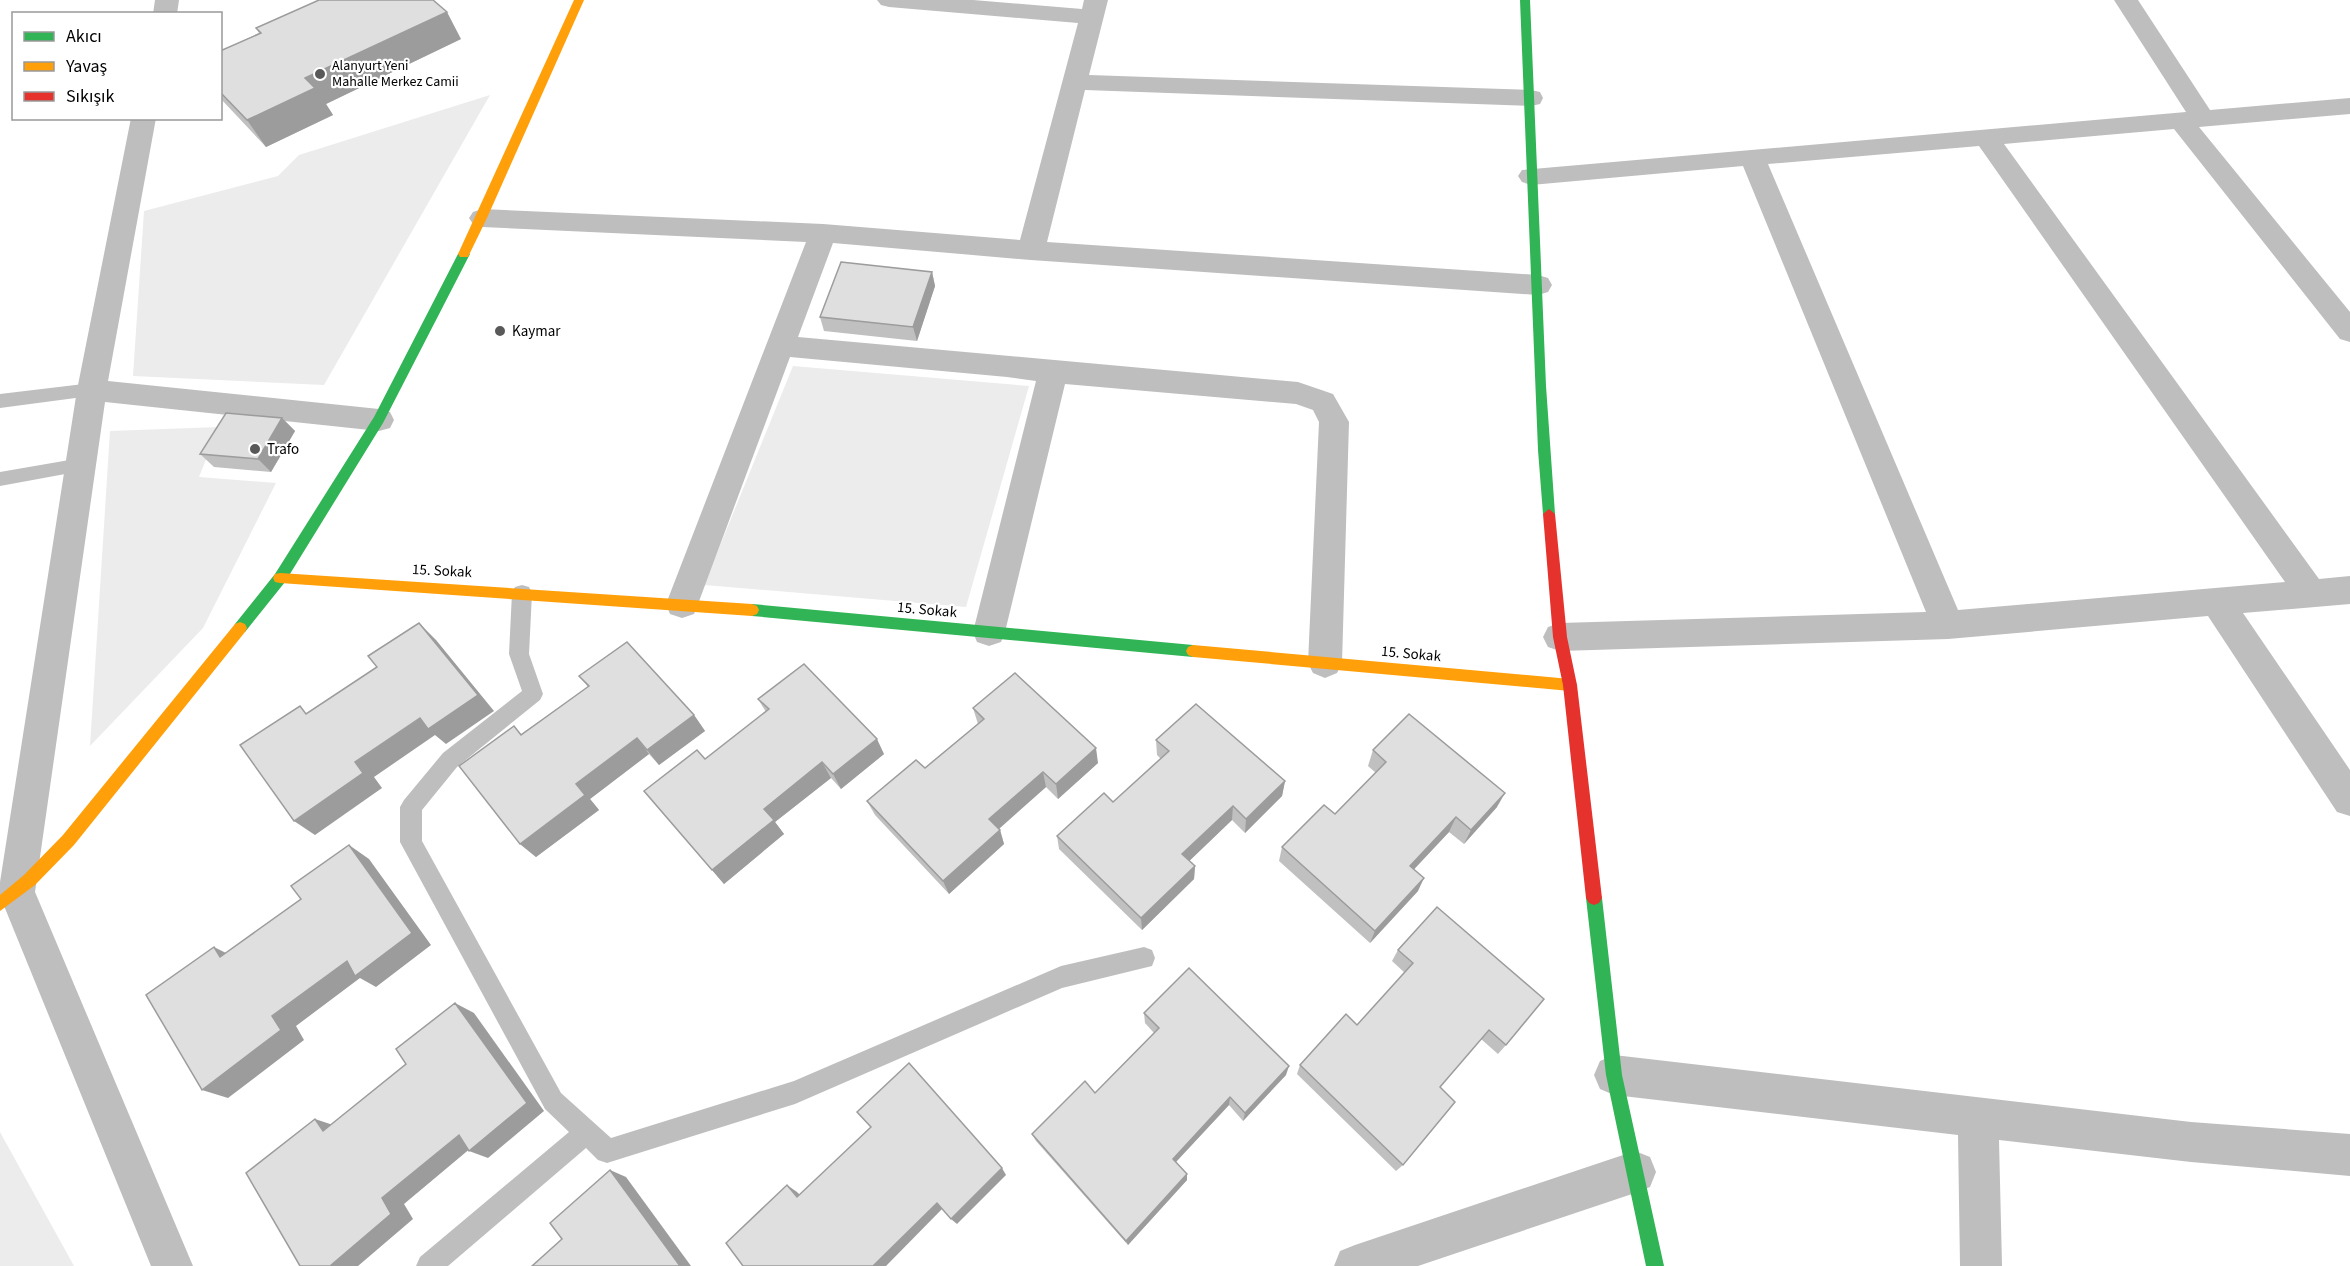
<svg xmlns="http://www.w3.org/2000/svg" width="2350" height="1266" font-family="'Source Sans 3',sans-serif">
<rect width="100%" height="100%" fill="#fff"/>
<g fill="#ececec">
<polygon points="490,95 324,385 133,376 144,211 278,176 299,155"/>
<polygon points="793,366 1029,386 966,607 704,585"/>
<polygon points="219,427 199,477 276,483 203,628 90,746 110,431"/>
<polygon points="0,1132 74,1266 0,1266"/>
</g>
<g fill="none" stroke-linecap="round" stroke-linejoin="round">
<g fill="#bebebe" fill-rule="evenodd">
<polygon points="92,383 98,385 101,390 98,395 0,408 0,394"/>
<polygon points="81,458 87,460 90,465 87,470 0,486 0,472"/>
<polygon points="522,585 529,587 532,593 529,654 543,694 540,700 457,767 422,810 422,841 561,1093 611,1138 794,1081 1061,966 1144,947 1152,950 1155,958 1152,966 1062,988 795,1104 607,1163 598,1160 586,1148 448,1266 416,1266 420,1257 569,1132 545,1109 400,842 400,807 404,800 443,753 522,691 509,654 512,593 515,587"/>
</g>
<g fill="#bebebe" fill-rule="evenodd">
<polygon points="155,0 179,0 177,14 153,14"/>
<polygon points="877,0 973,0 1082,9 1084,0 1108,0 1089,75 1531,90 1540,92 1543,98 1540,104 1531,106 1085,90 1047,242 1538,275 1548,278 1552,285 1548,292 1538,295 1031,260 833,243 798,337 1298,382 1333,394 1349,422 1342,663 1337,673 1325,678 1313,673 1308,663 1319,422 1313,410 1296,404 1065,384 1005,632 1001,642 989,646 977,642 973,632 1036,381 1007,377 790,357 698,604 694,614 682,618 670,614 666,604 806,242 482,227 473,224 469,218 473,212 482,209 823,224 1020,240 1078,23 889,7 881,5"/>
<path d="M2114,0H2138L2210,110L2350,98V114L2199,127L2350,312V342L2340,339L2174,129L2004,144L2319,579L2350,576V604L2243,613L2350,770V816L2337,812L2208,616L1948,639L1560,651L1548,647L1543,637L1548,627L1560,623L1926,612L1743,166L1531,185L1522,182L1518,176L1522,170L2186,112ZM1979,146L2285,582L1958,610L1768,164Z"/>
<polygon points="131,118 156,118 108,381 379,409 390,412 394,420 390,428 379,431 105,402 35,892 193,1266 151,1266 0,896 0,882 77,390"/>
<polygon points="1614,1055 2191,1122 2350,1134 2350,1176 2191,1162 1999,1140 2002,1266 1960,1266 1958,1135 1614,1095 1600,1089 1594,1075 1600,1061"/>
<polygon points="1635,1151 1650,1157 1656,1172 1650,1187 1635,1193 1418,1266 1334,1266 1340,1251 1355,1245"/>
</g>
<g fill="#30b455" fill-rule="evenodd">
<polygon points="1520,0 1530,0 1546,386 1555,514 1549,519 1543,514 1538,450"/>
<polygon points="464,250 470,254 383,423 285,582 245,632 235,632 233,628 235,624 275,574 374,417 458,254"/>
<polygon points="752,604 1193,645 1198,647 1200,651 1198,655 1193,657 752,616 747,614 745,610 747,606"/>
<polygon points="1594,891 1599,893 1602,898 1622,1075 1664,1266 1646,1266 1606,1075 1586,898 1589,893"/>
</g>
<g fill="#ff9f0a" fill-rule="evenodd">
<polygon points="574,0 584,0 487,218 468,257 460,257 458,254"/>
<polygon points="280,573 752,604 757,606 759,610 757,614 752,616 280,583 275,582 273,578 275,574"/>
<polygon points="240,622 245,624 247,628 245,632 74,845 35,885 0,911 0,895 24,875 63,835 235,624"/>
<polygon points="1193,645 1570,679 1575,681 1577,685 1575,689 1570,691 1193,657 1188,655 1186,651 1188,647"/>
</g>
<polygon fill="#e5322d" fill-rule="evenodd" points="1549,509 1555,514 1567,637 1577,685 1602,898 1599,903 1594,905 1589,903 1586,898 1563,685 1553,637 1543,514"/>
</g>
<g fill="#c0c0c0">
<polygon points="256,28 461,39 326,104 333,115 266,147 220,98 220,51 259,33"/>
<polygon points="932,272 935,286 917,341 824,331 820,317"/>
<polygon points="282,418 295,431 271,472 214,467 200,454"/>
<polygon points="579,676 694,715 705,731 659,765 649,754 590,799 599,810 536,857 520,844 514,726 521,734 588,687"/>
<polygon points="758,699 884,754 841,789 831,778 775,822 784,834 724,884 644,791 705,759 766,712"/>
<polygon points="973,708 1098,763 1058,799 1046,787 999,829 1000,830 1004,844 949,894 875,815 867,801 925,768 978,724"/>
<polygon points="1156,740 1285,781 1282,796 1245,833 1232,820 1189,861 1195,866 1194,879 1142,930 1059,849 1057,836 1113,802 1161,759 1157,755"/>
<polygon points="1373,750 1497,807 1464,844 1449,832 1414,869 1418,891 1370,943 1279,861 1282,847 1335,814 1376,773 1368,766"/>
<polygon points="1398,950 1506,1045 1498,1054 1481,1039 1440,1087 1403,1165 1396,1171 1297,1074 1300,1065 1357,1025 1405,973 1392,961"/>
<polygon points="1144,1013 1286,1075 1243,1121 1229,1105 1176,1162 1187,1180 1128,1245 1036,1141 1032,1134 1095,1093 1154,1033 1145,1023"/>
</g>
<g fill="#9c9c9c">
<polygon points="447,12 461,39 326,104 333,115 266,147 247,120 305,78"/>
<polygon points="932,272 935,286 917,341 913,327"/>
<polygon points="282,418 295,431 271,472 258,459"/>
<polygon points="419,623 436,640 494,711 446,744 435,735 374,777 382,788 315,835 294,821 355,762 420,718"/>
<polygon points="694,715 705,731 659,765 647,750"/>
<polygon points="637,738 649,754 590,799 599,810 536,857 520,844 576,784"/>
<polygon points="877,739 884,754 841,789 833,774"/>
<polygon points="1096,748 1098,763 1058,799 1056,784"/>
<polygon points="822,762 831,778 775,822 784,834 724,884 712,870 764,809"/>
<polygon points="1043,772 1046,787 993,834 989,819"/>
<polygon points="1285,781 1282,796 1245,833 1246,819"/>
<polygon points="1505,793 1497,807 1464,844 1471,830"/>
<polygon points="1233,806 1232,820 1182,868 1182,854"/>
<polygon points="1456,817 1449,832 1404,880 1410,866"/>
<polygon points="1000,830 1004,844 949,894 943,881"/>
<polygon points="349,845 369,859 431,945 376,987 360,978 296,1026 304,1040 228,1098 202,1090 272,1016 347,961"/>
<polygon points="1195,866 1194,879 1142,930 1141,918"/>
<polygon points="1424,878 1418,891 1370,943 1375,931"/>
<polygon points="214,947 238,959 220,957"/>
<polygon points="455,1003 474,1013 544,1111 488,1158 469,1151"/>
<polygon points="1289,1066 1286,1075 1243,1121 1245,1113"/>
<polygon points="1230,1097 1229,1105 1173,1165 1173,1159"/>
<polygon points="315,1119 339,1127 323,1131"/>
<polygon points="459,1135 478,1142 404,1204 413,1219 358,1266 330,1266 382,1198"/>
<polygon points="1002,1168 1006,1175 957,1224 951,1219"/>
<polygon points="610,1170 626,1177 691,1266 680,1266"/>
<polygon points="1187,1174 1187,1180 1128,1245 1126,1241"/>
<polygon points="787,1185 797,1192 808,1203 797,1197"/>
<polygon points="937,1203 943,1208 886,1266 873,1266"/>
</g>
<g fill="#dfdfdf" stroke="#9c9c9c" stroke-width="1.5">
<polygon points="319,0 433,0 447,12 305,78 315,88 247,120 220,92 220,51 261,33 256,28"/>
<polygon points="841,262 932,272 913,327 820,317"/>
<polygon points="226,413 282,418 258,459 200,454"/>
<polygon points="419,623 478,695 428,729 420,718 355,762 363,773 294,821 240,745 300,706 306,714 377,667 368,656"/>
<polygon points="627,642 694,715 647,750 637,738 576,784 585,795 520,844 459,766 514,726 521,735 589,686 579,676"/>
<polygon points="804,664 877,739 833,774 822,762 764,809 774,820 712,870 644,791 697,750 705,759 769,709 758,699"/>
<polygon points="1015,673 1096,748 1056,784 1043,772 989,819 1000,830 943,881 867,801 916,760 925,768 984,719 973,708"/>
<polygon points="1196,704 1285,781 1246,819 1233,806 1182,854 1195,866 1141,918 1057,836 1104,793 1113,802 1169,751 1156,740"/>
<polygon points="1409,714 1505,793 1471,830 1456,817 1410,866 1424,878 1375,931 1282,847 1324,805 1335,814 1386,762 1373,750"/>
<polygon points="349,845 412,933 355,976 347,961 272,1016 281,1030 202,1090 146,995 214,947 220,957 301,899 291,886"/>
<polygon points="1437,907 1544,999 1506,1045 1489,1030 1440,1087 1455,1102 1403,1165 1300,1065 1346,1014 1357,1025 1413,963 1398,950"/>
<polygon points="1189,968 1289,1066 1245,1113 1230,1097 1173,1159 1187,1174 1126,1241 1032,1134 1085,1081 1095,1093 1159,1028 1144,1013"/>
<polygon points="455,1003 527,1103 469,1151 459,1135 382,1198 391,1214 330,1266 300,1266 246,1173 315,1119 323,1131 406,1064 396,1049"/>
<polygon points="909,1063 1002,1168 951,1219 937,1203 873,1266 743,1266 726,1243 787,1185 797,1197 871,1127 857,1112"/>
<polygon points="610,1170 680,1266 532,1266 562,1239 550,1223"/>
</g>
<g fill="#595959" stroke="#fff" stroke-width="2">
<circle cx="320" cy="74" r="6"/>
<circle cx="500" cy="331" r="6"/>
<circle cx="255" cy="449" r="6"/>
</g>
<g text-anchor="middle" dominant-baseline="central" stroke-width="4.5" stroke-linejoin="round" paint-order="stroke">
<g font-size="14" fill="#000" stroke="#fff" text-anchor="start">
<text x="332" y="66">Alanyurt Yeni<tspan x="332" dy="16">Mahalle Merkez Camii</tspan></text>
</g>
<g font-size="15" fill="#000" stroke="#fff" text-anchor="start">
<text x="512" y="331">Kaymar</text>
<text x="267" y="449">Trafo</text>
</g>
<g font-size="15" fill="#000" stroke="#fff">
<text transform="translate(442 571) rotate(3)">15. Sokak</text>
<text transform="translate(927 610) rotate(5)">15. Sokak</text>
<text transform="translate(1411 654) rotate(5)">15. Sokak</text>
</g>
</g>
<rect x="12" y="12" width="210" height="108" fill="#ffffff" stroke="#999999" stroke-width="1.5"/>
<rect x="24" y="32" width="30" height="9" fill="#30b455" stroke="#999999" stroke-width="1.5"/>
<text x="66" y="42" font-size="18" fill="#000000">Akıcı</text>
<rect x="24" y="62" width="30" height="9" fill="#ff9f0a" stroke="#999999" stroke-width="1.5"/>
<text x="66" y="72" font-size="18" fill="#000000">Yavaş</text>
<rect x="24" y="92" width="30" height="9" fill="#e5322d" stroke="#999999" stroke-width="1.5"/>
<text x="66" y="102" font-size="18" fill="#000000">Sıkışık</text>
</svg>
